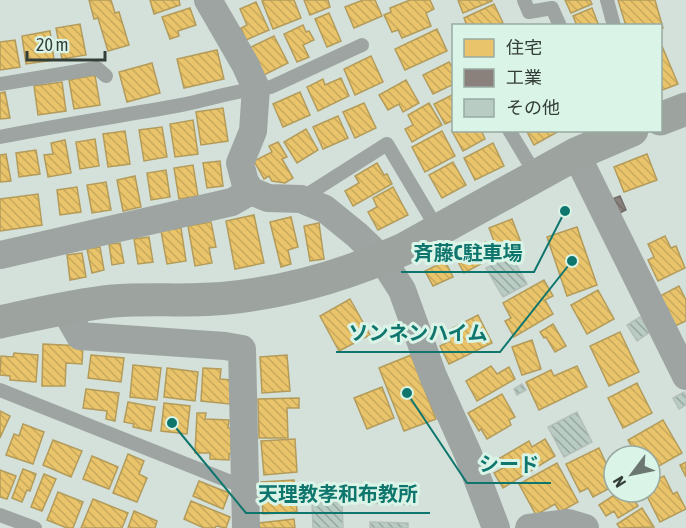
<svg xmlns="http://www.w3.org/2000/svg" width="686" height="528" font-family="'Asap Condensed','Noto Sans JP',sans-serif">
<defs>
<pattern id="homes-back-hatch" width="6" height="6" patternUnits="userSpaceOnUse" patternTransform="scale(1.5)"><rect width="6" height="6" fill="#e9c46a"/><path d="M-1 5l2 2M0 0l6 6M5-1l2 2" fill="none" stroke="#c8a95d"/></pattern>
<pattern id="industry-back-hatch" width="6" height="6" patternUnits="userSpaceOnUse" patternTransform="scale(1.5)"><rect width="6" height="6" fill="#8a817c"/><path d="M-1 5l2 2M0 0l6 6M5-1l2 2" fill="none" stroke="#726b67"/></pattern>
<pattern id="building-back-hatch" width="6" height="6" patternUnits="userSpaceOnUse" patternTransform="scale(1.5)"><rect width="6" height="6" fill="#b8ccc3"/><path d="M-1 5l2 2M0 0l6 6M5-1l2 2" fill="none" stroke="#96a79f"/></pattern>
</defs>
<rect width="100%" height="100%" fill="#d4e0da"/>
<g fill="url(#homes-back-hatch)" stroke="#b39c5b" stroke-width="1.5">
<polygon points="89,0 111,0 115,13 119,12 129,45 108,51 98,18 94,19"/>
<polygon points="150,0 179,0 180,5 154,14"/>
<polygon points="265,0 294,0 301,18 273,29 262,1"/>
<polygon points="304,0 328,0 330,7 310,15"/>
<polygon points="363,0 375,0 382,16 354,28 345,7"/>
<polygon points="410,0 430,0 434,9 426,13 431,26 402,38 398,30 392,32 384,15 391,12 390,8"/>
<polygon points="458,0 491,0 492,1 463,13"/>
<polygon points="565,0 590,0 592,4 571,13"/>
<polygon points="618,0 655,0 663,28 660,28 660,26 626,26"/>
<polygon points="256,2 269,30 246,40 241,28 247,25 240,9"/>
<polygon points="494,4 503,23 498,26 467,26 464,18"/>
<polygon points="190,8 196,25 178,31 179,36 170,39 162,17"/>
<polygon points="592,8 599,26 577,26 573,16"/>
<polygon points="329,13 341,41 327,47 315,19"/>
<polygon points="80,24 86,55 62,59 56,28"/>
<polygon points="303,25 306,32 309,31 314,40 303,45 309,57 297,62 284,34"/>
<polygon points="437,29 447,51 405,70 395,49"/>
<polygon points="50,31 54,60 26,64 22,36"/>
<polygon points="274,36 288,63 262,76 249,48"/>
<polygon points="15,40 20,67 0,70 0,42"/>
<polygon points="662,46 678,84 660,91 660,47"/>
<polygon points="217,50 224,79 184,88 177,59"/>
<polygon points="371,56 383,82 355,95 344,69"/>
<polygon points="449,62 454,70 454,84 433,94 423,75"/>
<polygon points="152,63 160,93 127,102 119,72"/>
<polygon points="95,75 100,105 74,109 69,80"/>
<polygon points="341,78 349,96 318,111 307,87 323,79 325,85"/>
<polygon points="406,80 419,103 403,112 399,104 388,110 379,95"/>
<polygon points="62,82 66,111 38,115 34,86"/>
<polygon points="5,92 10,118 0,119 0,93"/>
<polygon points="300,92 310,115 283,127 273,104"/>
<polygon points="454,94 454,120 445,124 434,104"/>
<polygon points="364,103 376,128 355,138 343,112"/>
<polygon points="429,103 442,125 412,142 405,129 413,125 408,115"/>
<polygon points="223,108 228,141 201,145 196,112"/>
<polygon points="338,116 348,138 323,149 313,127"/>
<polygon points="193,120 198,154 175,157 170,124"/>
<polygon points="162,127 167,157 144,161 139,130"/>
<polygon points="306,129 318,150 297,163 284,142"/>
<polygon points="481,130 485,139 463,151 452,131"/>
<polygon points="526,130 559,130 559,131 534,145"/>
<polygon points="125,131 130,164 108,167 103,134"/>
<polygon points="442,131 455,156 425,172 412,147"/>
<polygon points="95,139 99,166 80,169 76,142"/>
<polygon points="65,140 71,173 48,177 44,155 53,154 51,143"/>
<polygon points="278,142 287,157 282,159 293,178 285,183 272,181 269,176 264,179 254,161 272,152 269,146"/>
<polygon points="493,143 504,166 475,180 464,158"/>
<polygon points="36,150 40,174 19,177 16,153"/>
<polygon points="6,154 11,181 0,182 0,155"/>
<polygon points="647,154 657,180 624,192 614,167"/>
<polygon points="220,161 223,186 207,188 203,163"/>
<polygon points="453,162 466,185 442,198 429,175"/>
<polygon points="377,163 384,175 387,174 392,184 353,206 345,191 359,183 355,176"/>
<polygon points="193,165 198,196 179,199 174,168"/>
<polygon points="166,170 170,197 151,200 147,173"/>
<polygon points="135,176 141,207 123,211 117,180"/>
<polygon points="106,182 111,210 92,213 87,185"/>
<polygon points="77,187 81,212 60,215 57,190"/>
<polygon points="393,187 408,215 378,230 368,212 377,207 373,198"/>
<polygon points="38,194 42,225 0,231 0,199"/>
<polygon points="254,215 264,263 235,269 226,221"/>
<polygon points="291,217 298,247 288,250 291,264 281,267 270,222"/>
<polygon points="512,219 522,245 499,254 489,228"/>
<polygon points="211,222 216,247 209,248 212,263 195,266 188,226"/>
<polygon points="319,223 324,259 310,261 304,226"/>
<polygon points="577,227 597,285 567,296 547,237"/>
<polygon points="181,228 186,261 167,264 161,231"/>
<polygon points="665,236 671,248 676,246 685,268 658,281 648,260 654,257 648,244"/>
<polygon points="149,237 153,262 138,264 134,239"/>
<polygon points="485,242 494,257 464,273 456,258"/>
<polygon points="120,243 124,263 112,265 109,244"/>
<polygon points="100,247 104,270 92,273 87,249"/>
<polygon points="82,253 86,277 70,280 67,255"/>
<polygon points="445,261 453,277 433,286 425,271"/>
<polygon points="544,280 553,296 545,300 553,314 514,337 505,321 511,318 503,303"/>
<polygon points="679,286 686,300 686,321 675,326 660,296"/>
<polygon points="598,290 614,319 587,334 571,305"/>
<polygon points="350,299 370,335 339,351 320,316"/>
<polygon points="478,315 492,343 449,364 440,346 450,341 445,332"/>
<polygon points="553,324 566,346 555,352 546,337 544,338 540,332"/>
<polygon points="620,332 639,372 609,386 590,346"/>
<polygon points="532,340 541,369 522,375 512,347"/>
<polygon points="43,344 83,346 82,364 66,363 65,386 42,386"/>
<polygon points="14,353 38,355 36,382 10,380 10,376 0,375 1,356 13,357"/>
<polygon points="91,355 124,358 121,382 88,378"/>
<polygon points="287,355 290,391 262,393 260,357"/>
<polygon points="411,355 436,419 404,431 379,368"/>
<polygon points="133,365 161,368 157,400 130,397"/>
<polygon points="491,366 497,374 509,367 515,379 477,401 466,381"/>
<polygon points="577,366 587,387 539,410 526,382 551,370 554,376"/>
<polygon points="167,368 198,372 195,401 164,397"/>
<polygon points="203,368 221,369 220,379 231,380 230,404 201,401"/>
<polygon points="637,383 652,413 623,428 608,398"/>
<polygon points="382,387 394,418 367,429 354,398"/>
<polygon points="86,389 119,393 115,421 106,419 107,411 83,408"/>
<polygon points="502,394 515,417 509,420 511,425 487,439 481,429 479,431 468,413"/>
<polygon points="299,398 299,408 287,408 288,438 259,438 258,399"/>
<polygon points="128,402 155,407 151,431 133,427 134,424 124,422"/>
<polygon points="164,403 190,406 187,434 161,431"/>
<polygon points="0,411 10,416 0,438"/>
<polygon points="197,413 206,413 205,419 229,420 228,428 233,428 232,454 229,454 229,460 210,459 210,453 195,453"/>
<polygon points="663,420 682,453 650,471 650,456 637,456 628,440"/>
<polygon points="23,424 44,432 33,464 6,455 14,434 19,436"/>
<polygon points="295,439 297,472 264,475 261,441"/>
<polygon points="545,439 555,456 503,488 494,473 505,467 500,458 529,441 532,447"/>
<polygon points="53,440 82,451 71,477 43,465"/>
<polygon points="599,448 610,472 606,474 612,487 593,497 588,488 580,492 566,464"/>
<polygon points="128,454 144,461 139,474 147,478 137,502 113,493"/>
<polygon points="92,456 118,467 109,489 83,479"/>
<polygon points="686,462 686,477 680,465"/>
<polygon points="557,463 578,502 560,512 555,504 536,515 519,484"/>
<polygon points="23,469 36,474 30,491 27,490 22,502 12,498"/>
<polygon points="0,470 16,476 7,499 0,497"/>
<polygon points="44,474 56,479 42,511 31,507"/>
<polygon points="664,476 673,494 677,492 686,509 660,522 645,492 650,492 650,483"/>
<polygon points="294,480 297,512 263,514 261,482"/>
<polygon points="199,481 229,493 223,509 193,496"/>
<polygon points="58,492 83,502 73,528 67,528 47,520"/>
<polygon points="619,492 629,492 638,506 618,518 614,511 606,516 599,505"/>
<polygon points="93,499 128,513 122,528 81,528"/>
<polygon points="191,501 230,517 226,528 216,526 215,528 204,528 184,519"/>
<polygon points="642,508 654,527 620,528 617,524"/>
<polygon points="134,511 157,521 155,528 128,528"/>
<polygon points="294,519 295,528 260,528 259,523"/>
</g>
<polygon fill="url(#industry-back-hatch)" stroke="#706d68" stroke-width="1.5" points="620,196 626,210 616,215 610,200"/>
<g fill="url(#building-back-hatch)" stroke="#b5bfba" stroke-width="1.5">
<polygon points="511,255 527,284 503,297 486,268"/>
<polygon points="640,317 650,332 637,341 627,325"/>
<polygon points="522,384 526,390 517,395 514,389"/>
<polygon points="684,392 686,396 686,405 679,409 673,398"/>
<polygon points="577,412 592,442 564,457 548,427"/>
<polygon points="370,497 417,500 416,505 369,503"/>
<polygon points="312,502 342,502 343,528 313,528"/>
<polygon points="370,522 408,523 408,528 370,528"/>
</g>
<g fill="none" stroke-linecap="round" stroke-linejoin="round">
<g stroke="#9ea4a2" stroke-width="14">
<polyline points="524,0 529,12 552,8 560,26"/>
<polyline points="607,0 614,26"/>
<polyline points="0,84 97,68 106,76"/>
<polyline points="509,130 536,175"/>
<path d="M0,137C60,125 121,116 181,105C211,99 240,89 271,87L362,45"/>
<polyline points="302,198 387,144 438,230"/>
<polyline points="0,390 246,488"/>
<polyline points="0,515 35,528"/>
</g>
<g stroke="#9ea4a2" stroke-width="28">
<polyline points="208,0 245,64 256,88 253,131 240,163 245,182 251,191 268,198 301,199 325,209 357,235 382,259 402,290 433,376 468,454 496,528"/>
<polyline points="576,154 686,376"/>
<polyline points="0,255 232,202 251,191"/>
<polyline points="64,308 80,336 225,346 242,349 246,528"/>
<polyline points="529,528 568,523 585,528"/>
</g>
<g stroke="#9da4a0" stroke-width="33">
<polyline points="660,119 686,109"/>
<path d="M0,322C37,314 74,305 113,301C151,298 190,302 227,298C287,292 349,274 404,249L576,154L632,130"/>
</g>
</g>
<path fill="none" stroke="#0f766e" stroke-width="2" d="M565 211L534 272H401M572 261L500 352H336M407 393L467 483H551M172 423L246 513H430"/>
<g fill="#0f766e" stroke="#dbf4e8" stroke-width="2">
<circle cx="565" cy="211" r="6"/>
<circle cx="572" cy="261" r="6"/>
<circle cx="407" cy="393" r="6"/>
<circle cx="172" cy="423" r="6"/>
</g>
<g font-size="20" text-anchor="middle" font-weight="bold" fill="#0f766e" stroke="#dbf4e8" stroke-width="6" stroke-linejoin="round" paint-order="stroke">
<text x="468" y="260">斉藤C駐車場</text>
<text x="418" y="340">ソンネンハイム</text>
<text x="509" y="471">シード</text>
<text x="338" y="501">天理教孝和布教所</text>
</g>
<rect x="452" y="24" width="210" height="108" fill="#dbf4e8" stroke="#98aba2" stroke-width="1.5"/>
<rect x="464" y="39" width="30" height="18" fill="#e9c46a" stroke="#98aba2" stroke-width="1.5"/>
<text x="506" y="54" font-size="18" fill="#343e39">住宅</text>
<rect x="464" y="69" width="30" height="18" fill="#8a817c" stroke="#98aba2" stroke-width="1.5"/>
<text x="506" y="84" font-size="18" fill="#343e39">工業</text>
<rect x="464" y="99" width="30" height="18" fill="#b8ccc3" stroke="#98aba2" stroke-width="1.5"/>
<text x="506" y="114" font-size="18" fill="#343e39">その他</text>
<g transform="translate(632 474) rotate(238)"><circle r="28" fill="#dbf4e8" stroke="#98aba2" stroke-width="1.5"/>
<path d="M0-4.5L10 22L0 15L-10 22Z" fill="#6c7771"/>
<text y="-9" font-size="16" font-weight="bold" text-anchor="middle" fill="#343e39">N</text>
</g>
<path d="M27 51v9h78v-9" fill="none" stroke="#343e39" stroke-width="3"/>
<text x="36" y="51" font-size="18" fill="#343e39" stroke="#dbf4e8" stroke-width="4.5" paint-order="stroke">20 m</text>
</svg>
